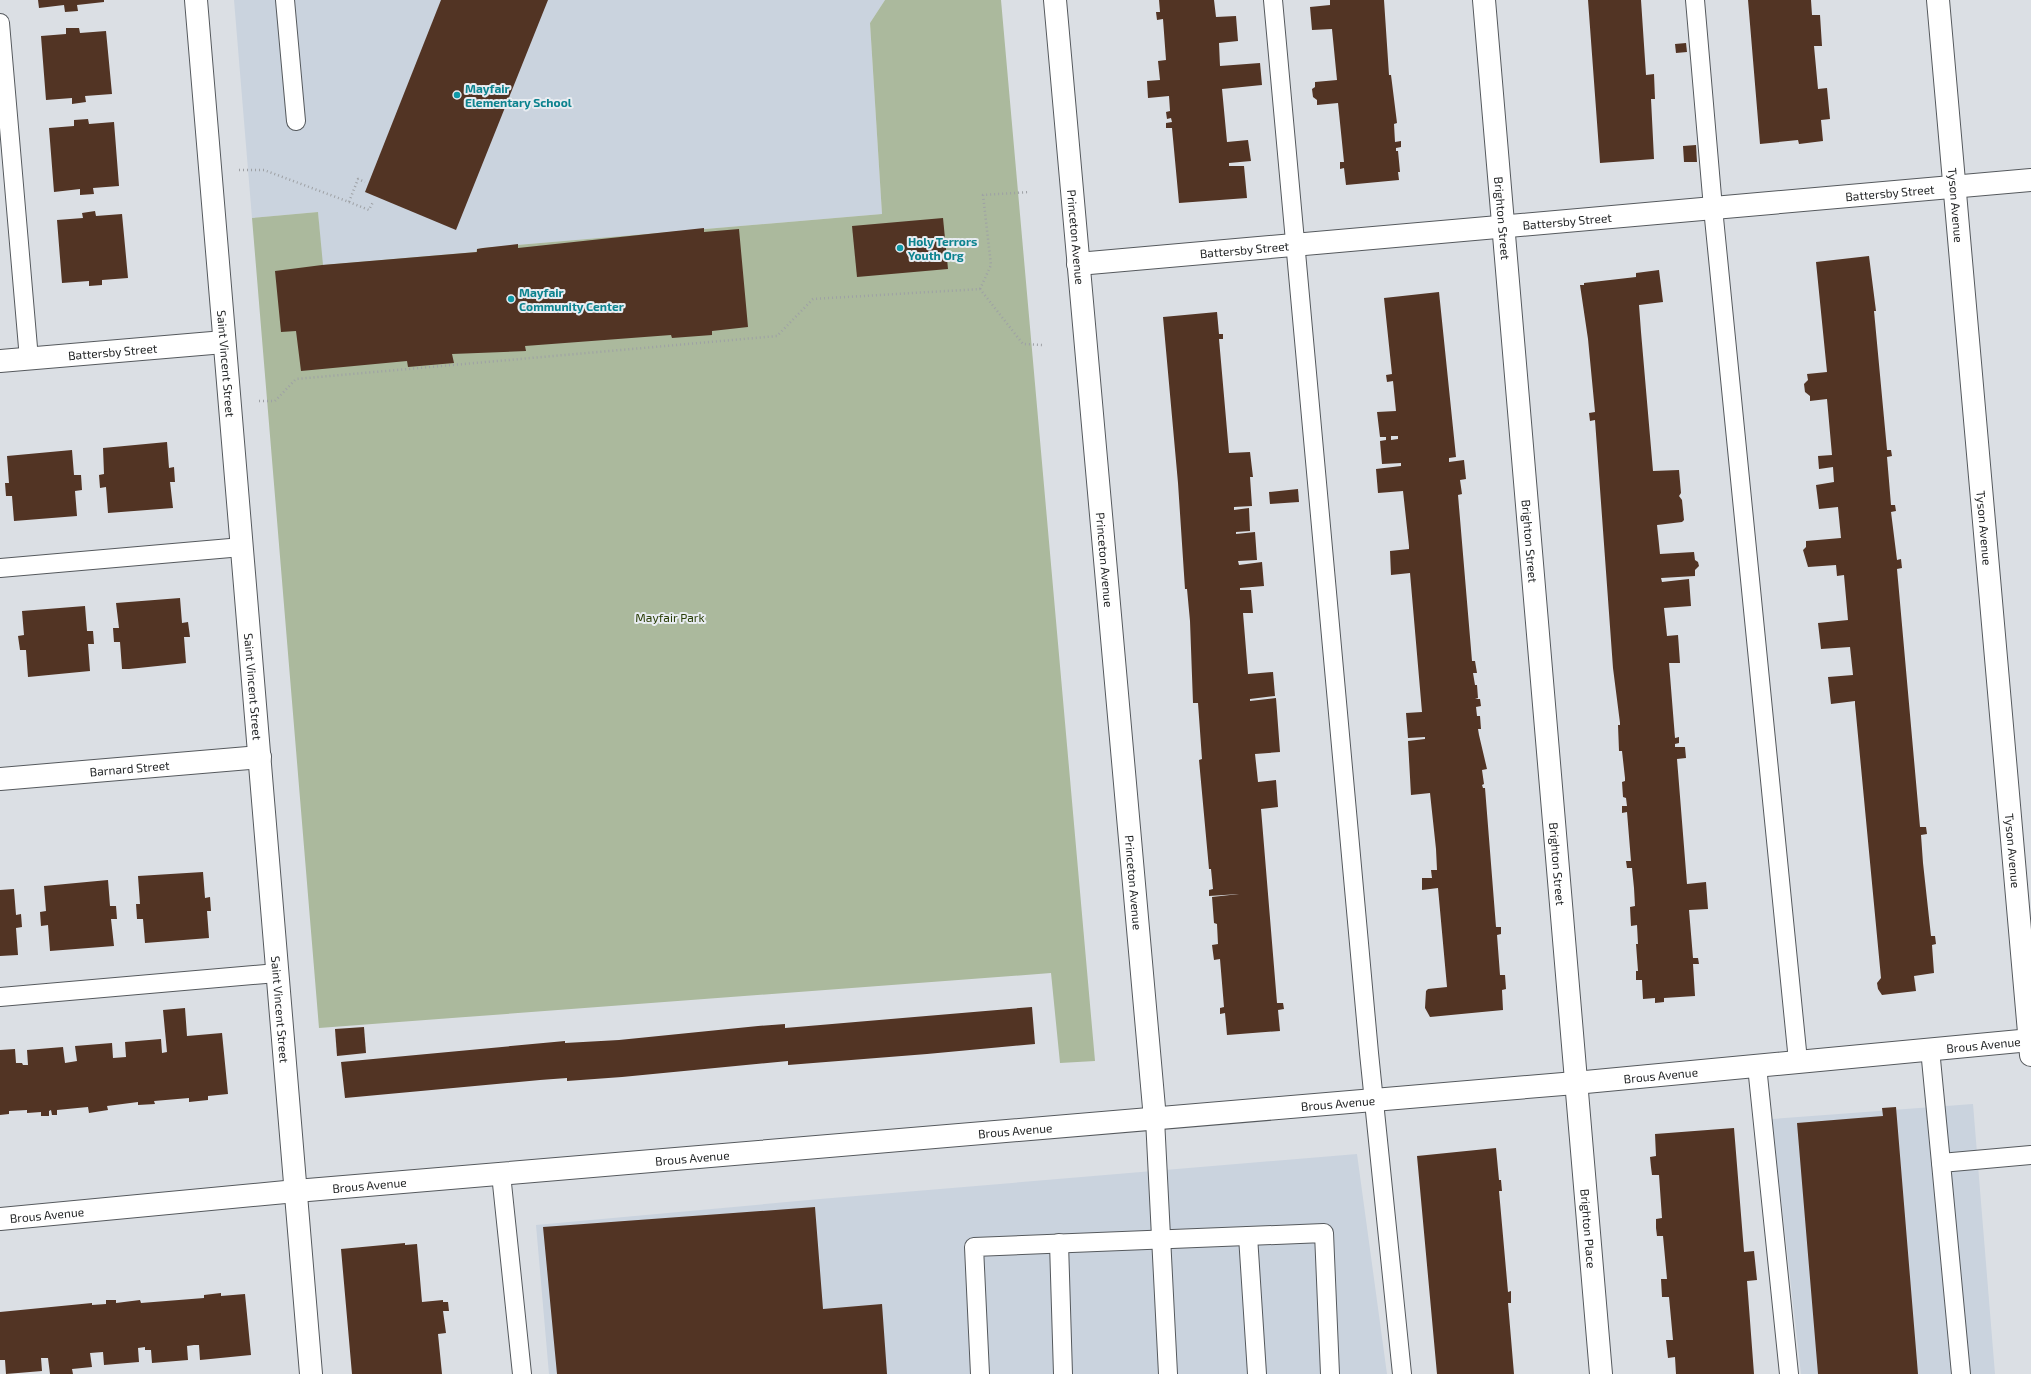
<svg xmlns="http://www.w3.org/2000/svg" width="2031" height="1374" font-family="'Exo 2',sans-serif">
<rect width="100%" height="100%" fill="#dbdfe4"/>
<g fill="#cad3de">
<polygon points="234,0 885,0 870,23 882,214 483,248 477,252 322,265 318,212 252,218"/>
<polygon points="1973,1104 1995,1374 1801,1374 1772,1119"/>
<polygon points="1357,1154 1387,1374 549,1374 536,1225 820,1199"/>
</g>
<polygon fill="#abb99d" points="885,0 1001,0 1095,1061 1060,1063 1051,973 319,1028 252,218 318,212 323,265 476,252 477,249 483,248 882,214 870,23"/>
<g fill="#523424" fill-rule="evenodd">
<polygon points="38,0 104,0 104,2 77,5 78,11 65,12 64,5 39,8"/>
<polygon points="441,0 548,0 456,230 365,192"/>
<polygon points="1159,0 1214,0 1216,17 1236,16 1238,41 1219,43 1220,66 1260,63 1262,85 1222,89 1227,142 1248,140 1251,161 1229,163 1229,166 1244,166 1247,198 1179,203 1172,128 1166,128 1166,123 1172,122 1171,118 1167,119 1166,112 1170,111 1169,96 1148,98 1147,81 1160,80 1158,61 1166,60 1163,19 1157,20 1156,12 1160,12"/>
<polygon points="1330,0 1384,0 1389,75 1391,75 1397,123 1394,124 1395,142 1401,141 1401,147 1396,148 1396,151 1398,151 1400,172 1398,172 1399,180 1346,185 1344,168 1340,169 1340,162 1344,162 1338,103 1317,105 1317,100 1313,97 1312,89 1315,87 1315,82 1337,80 1332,29 1312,30 1310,7 1330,5"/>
<polygon points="1588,0 1641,0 1646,75 1654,74 1655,99 1651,99 1654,159 1600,163"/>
<polygon points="1748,0 1811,0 1812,15 1820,15 1822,46 1814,46 1818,89 1827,88 1830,119 1821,120 1823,141 1799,144 1798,140 1760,144"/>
<polygon points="66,28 79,28 80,33 106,31 112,94 85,96 86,102 72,104 72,98 46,100 41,36 66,34"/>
<polygon points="1686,43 1687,52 1676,53 1675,44"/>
<polygon points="88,119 89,124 114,122 119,186 93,188 94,194 80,195 80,189 54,192 49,128 74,126 74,120"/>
<polygon points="1696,145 1697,162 1684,162 1683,146"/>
<polygon points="95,211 96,216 122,214 128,278 102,280 102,285 89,286 89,281 62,283 57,220 83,218 82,213"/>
<polygon points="943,218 948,269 857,277 852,226"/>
<polygon points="704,228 704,232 739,229 748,327 712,331 712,335 672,338 671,335 525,346 526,351 452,354 454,363 408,367 407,361 301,371 296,331 281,332 275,271 322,265 477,252 477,249 483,248 518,244 518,248"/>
<polygon points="1869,256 1876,311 1874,311 1887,450 1891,450 1892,456 1887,457 1891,505 1895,505 1896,511 1891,512 1897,560 1901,559 1902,568 1897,569 1920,827 1926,827 1927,834 1921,835 1923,863 1931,936 1935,936 1936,944 1932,945 1934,973 1914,976 1916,991 1882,995 1878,989 1877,983 1881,978 1855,704 1855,701 1831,704 1828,677 1853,675 1850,647 1821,649 1818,623 1848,620 1844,575 1837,576 1836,565 1808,567 1803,550 1806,547 1806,541 1841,538 1838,507 1819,509 1816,485 1834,482 1833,467 1819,469 1818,456 1832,455 1827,399 1810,401 1810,396 1805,392 1804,384 1808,380 1807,374 1827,372 1816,262"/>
<polygon points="1659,270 1663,302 1639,305 1641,332 1653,471 1679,470 1681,493 1679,496 1682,500 1684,520 1682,522 1657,525 1660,554 1694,552 1695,560 1698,562 1699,566 1695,570 1695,576 1661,578 1662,582 1689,579 1691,606 1664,608 1667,636 1678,635 1680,663 1669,663 1675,738 1679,737 1679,743 1675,744 1675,747 1685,747 1686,758 1677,759 1687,884 1706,882 1708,909 1689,910 1693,958 1698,958 1699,964 1693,964 1695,996 1664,998 1664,1002 1655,1003 1655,998 1643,999 1642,980 1636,980 1636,971 1638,971 1636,944 1638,944 1637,925 1631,926 1630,907 1635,906 1634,888 1632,868 1627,868 1626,861 1631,861 1627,812 1622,813 1622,806 1627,806 1626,798 1623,797 1622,782 1625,781 1625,778 1622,751 1619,751 1618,725 1620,725 1620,723 1613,668 1595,420 1590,421 1589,413 1595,412 1588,339 1580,285 1584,285 1584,283 1636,277 1636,273"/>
<path d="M1439,292L1456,457L1449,458V462L1464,460L1466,479L1460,480L1462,494L1458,495L1472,661H1475L1477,673H1473L1475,685H1477L1478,698L1475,699H1480L1481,706L1476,707L1477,716H1480L1481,729H1478L1479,735L1487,769L1482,770L1484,784L1482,785L1483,788H1485L1496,927H1501V934L1497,935L1500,975H1505L1506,989L1502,990L1503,1010L1430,1017L1425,1008L1426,991L1428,989L1447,987L1438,888L1422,890V878H1432L1431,870H1437L1436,849L1430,793L1411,795L1408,741L1425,739V737L1408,738L1406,713L1422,712L1410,573L1391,575L1390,551L1409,549V546L1403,491L1378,493L1376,469L1401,466V463L1382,464L1380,441L1386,440V437H1380L1377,412L1396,411L1393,381L1387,382L1386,375L1392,374L1384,298ZM1391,436H1398V439L1391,440Z"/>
<polygon points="1217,312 1219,334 1223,334 1223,339 1219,339 1229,453 1250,452 1253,477 1250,477 1252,506 1234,507 1234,510 1249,508 1250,531 1236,532 1236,534 1255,532 1257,560 1238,561 1239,565 1262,562 1264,586 1240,588 1240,590 1251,590 1253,613 1243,613 1248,674 1273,672 1275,696 1250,699 1250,701 1276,698 1280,752 1255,754 1258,782 1276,780 1278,807 1261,809 1277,1003 1283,1003 1284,1009 1278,1010 1280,1031 1227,1035 1225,1013 1220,1014 1220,1008 1224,1007 1220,959 1214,960 1212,945 1218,944 1217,924 1214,923 1212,897 1239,894 1209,896 1209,890 1213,889 1211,869 1209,869 1199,760 1202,759 1198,703 1193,703 1190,621 1187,589 1185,589 1178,483 1163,317"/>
<polygon points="167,442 169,468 174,467 175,482 170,482 173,508 108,513 106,487 100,488 99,475 104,474 103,448"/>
<polygon points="72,450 74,475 81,475 82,490 75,491 77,516 14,521 12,496 6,496 5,483 9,483 7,456"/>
<polygon points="1298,489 1299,502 1270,504 1269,492"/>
<polygon points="180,598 182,623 188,622 190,637 184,637 186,663 129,669 122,669 120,642 114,642 113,628 119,628 116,603"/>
<polygon points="85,606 87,631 93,631 94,644 88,644 90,671 28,677 26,650 20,650 18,636 24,635 22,611"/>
<polygon points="203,872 205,898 210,897 211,911 207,911 209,938 145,943 143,919 137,919 136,904 140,904 138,876"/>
<polygon points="108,880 110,906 116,906 117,919 111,919 114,946 50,951 48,925 41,926 40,912 46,911 44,886"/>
<polygon points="14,889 16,915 21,914 22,927 16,928 18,955 0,956 0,890"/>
<polygon points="1032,1007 1035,1044 927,1054 788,1065 788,1061 622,1077 567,1081 567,1078 540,1080 345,1098 341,1062 565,1041 565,1043 619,1040 758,1026 785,1024 785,1028"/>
<polygon points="185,1008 187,1036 222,1033 228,1094 208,1096 208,1100 189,1102 189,1098 154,1101 155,1104 138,1105 138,1102 107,1106 108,1110 89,1113 88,1107 57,1110 57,1115 52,1115 51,1110 49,1111 49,1116 41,1116 41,1112 27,1113 27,1110 9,1111 9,1114 0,1115 0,1050 15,1049 16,1063 22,1063 23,1065 28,1065 27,1050 63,1047 65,1063 77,1061 75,1046 112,1043 113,1058 126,1057 125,1042 161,1039 162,1053 167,1052 163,1010"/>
<polygon points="364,1027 366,1053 337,1056 335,1029"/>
<polygon points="1896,1107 1918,1374 1818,1374 1797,1123 1883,1116 1882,1108"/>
<polygon points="1734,1128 1744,1252 1754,1251 1757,1280 1747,1281 1754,1374 1676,1374 1675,1357 1668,1358 1666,1340 1673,1340 1669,1297 1662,1297 1661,1279 1667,1279 1663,1236 1657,1236 1656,1228 1656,1219 1662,1218 1659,1175 1652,1175 1651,1167 1650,1157 1656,1156 1655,1134"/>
<polygon points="1496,1148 1499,1180 1501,1180 1502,1191 1499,1191 1508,1292 1511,1291 1511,1303 1508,1303 1514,1374 1437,1374 1417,1156"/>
<polygon points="815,1207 823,1309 882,1304 887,1374 557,1374 543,1227"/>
<polygon points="405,1243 405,1245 417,1244 422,1302 443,1300 443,1302 448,1302 449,1311 443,1311 446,1333 438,1334 442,1374 352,1374 341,1249"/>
<polygon points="221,1293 221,1296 245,1294 251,1355 200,1360 199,1345 194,1345 187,1346 188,1360 152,1363 151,1350 145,1350 145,1347 138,1348 139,1362 104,1365 103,1352 90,1353 92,1367 72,1369 73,1374 50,1374 48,1358 41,1358 42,1371 6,1374 5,1360 0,1360 0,1312 92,1303 92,1305 106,1304 106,1300 116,1300 116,1303 140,1300 141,1303 204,1298 204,1295"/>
</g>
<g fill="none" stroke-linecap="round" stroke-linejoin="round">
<defs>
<g id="service">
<polyline points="285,0 296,121"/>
<polyline points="1273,0 1369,1053 1402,1374"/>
<polyline points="1695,0 1713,208 1798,1061"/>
<polyline points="0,23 29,359"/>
<polyline points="0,568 242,547"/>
<polyline points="0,997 277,973"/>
<polyline points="1930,1049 1941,1163"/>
<polyline points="1757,1066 1789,1374"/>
<polyline points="1155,1119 1168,1374"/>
<polyline points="501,1174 522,1374"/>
<polyline points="1248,1236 1257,1374"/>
<polyline points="1059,1243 1063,1374"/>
<polyline points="980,1374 974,1247 1324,1233 1330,1374"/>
<polyline points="1961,1374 1941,1163 2031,1155"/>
</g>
<g id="minor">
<path id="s1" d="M196,0L311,1374"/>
<path id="s2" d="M1055,0L1155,1119"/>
<path id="s3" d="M1484,0L1601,1374"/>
<path id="s4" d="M1078,264L2031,180"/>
<path id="s5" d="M0,361L224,342"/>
<path id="s6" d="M0,779L260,757"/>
<path id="s7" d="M0,1219L296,1191L1575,1083L2031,1040"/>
</g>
<g id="tertiary">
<path id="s8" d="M1938,0L2031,1055"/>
</g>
</defs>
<use href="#service" stroke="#55595d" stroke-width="20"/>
<use href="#minor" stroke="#55595d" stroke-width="24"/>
<use href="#tertiary" stroke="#55595d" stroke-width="24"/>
<g stroke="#9ea1a5" stroke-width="2.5" stroke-dasharray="1 3" stroke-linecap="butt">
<polyline points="239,170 264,170 349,202 358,179 365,182"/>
<polyline points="349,202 369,210 373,202"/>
<polyline points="980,289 991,265 983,195 1029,192"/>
<polyline points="259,401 275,401 296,379 777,336 813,299 980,289 1023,344 1042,345"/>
</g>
<use href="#service" stroke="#fff" stroke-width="18"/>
<use href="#minor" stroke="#fff" stroke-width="22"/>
<use href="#tertiary" stroke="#fff" stroke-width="22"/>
</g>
<g fill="#0f9aa8" stroke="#e8ecf1" stroke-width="1.5">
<circle cx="457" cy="95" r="4"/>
<circle cx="900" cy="248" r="4"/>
<circle cx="511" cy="299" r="4"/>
</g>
<g text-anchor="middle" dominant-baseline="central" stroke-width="4" stroke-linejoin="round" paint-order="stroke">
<g font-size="12" font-weight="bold" fill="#0d838f" stroke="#e8ecf1" text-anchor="start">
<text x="465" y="88">Mayfair<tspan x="465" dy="14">Elementary School</tspan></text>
<text x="908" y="241">Holy Terrors<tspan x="908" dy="14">Youth Org</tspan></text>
<text x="519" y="292">Mayfair<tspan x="519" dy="14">Community Center</tspan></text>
</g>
<g font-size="12" fill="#232526" stroke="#e8ecf1">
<text stroke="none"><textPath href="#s4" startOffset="815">Battersby Street</textPath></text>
<text stroke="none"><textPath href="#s8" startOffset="206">Tyson Avenue</textPath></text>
<text stroke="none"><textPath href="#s3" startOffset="219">Brighton Street</textPath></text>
<text stroke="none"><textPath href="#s4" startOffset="491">Battersby Street</textPath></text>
<text stroke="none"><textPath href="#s2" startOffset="238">Princeton Avenue</textPath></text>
<text stroke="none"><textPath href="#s4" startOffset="167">Battersby Street</textPath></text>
<text stroke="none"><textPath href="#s5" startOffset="113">Battersby Street</textPath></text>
<text stroke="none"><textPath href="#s1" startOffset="365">Saint Vincent Street</textPath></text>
<text stroke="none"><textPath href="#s8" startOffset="530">Tyson Avenue</textPath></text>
<text stroke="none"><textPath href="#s3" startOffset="543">Brighton Street</textPath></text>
<text stroke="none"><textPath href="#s2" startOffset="562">Princeton Avenue</textPath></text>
<text stroke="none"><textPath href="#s1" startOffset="689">Saint Vincent Street</textPath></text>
<text stroke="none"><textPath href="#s6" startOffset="130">Barnard Street</textPath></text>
<text stroke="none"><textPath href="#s8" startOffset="854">Tyson Avenue</textPath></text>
<text stroke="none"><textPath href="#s3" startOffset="867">Brighton Street</textPath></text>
<text stroke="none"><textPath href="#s2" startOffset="886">Princeton Avenue</textPath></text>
<text stroke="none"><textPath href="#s1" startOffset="1013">Saint Vincent Street</textPath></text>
<text stroke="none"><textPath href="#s7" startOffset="1991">Brous Avenue</textPath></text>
<text stroke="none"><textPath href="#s7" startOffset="1667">Brous Avenue</textPath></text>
<text stroke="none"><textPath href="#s7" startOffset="1343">Brous Avenue</textPath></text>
<text stroke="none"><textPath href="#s7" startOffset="1019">Brous Avenue</textPath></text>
<text stroke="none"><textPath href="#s7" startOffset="695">Brous Avenue</textPath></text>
<text stroke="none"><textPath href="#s7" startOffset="371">Brous Avenue</textPath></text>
<text stroke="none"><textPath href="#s7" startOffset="47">Brous Avenue</textPath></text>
<text stroke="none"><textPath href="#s3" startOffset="1233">Brighton Place</textPath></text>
</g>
<g font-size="12" fill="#2a3e07" stroke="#e8ecf1">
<text x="670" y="617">Mayfair Park</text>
</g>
</g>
</svg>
